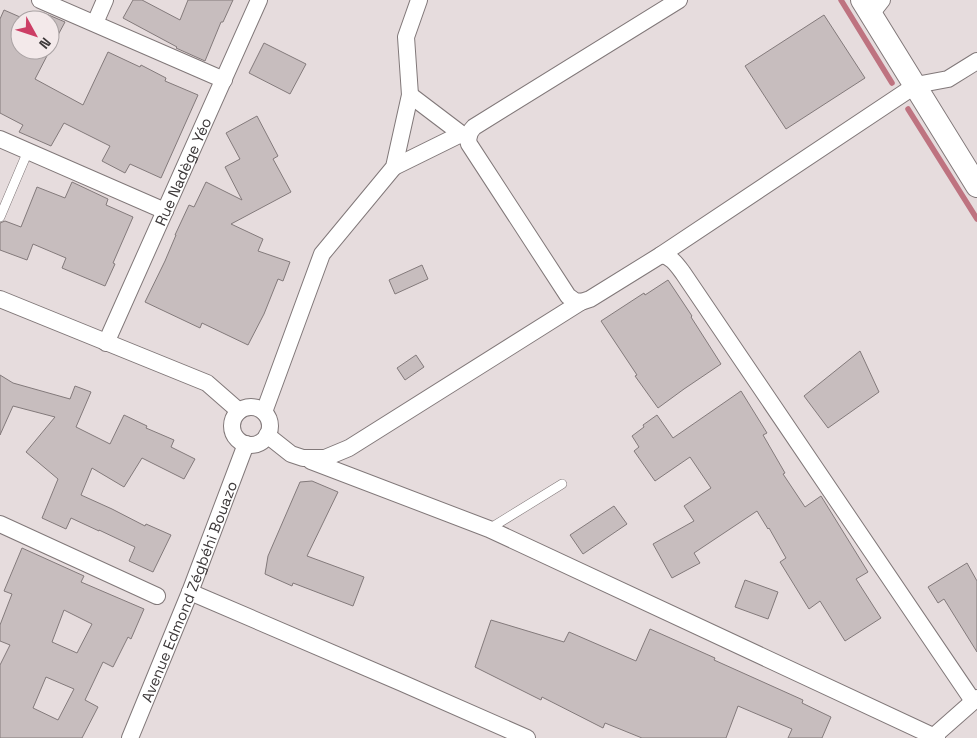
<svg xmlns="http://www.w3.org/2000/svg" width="977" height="738" font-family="'Space Grotesk',sans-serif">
<rect width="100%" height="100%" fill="#e6dcdd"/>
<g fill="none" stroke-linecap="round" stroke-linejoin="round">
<g stroke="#be7380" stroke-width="5.5">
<polyline points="841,0 892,83"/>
<polyline points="908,109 977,219"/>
</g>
</g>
<g fill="#c7bdbe" stroke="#837a7b" fill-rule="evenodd">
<polygon points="133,0 142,0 180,20 188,0 233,0 223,22 221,22 205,61 176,48 177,47 123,18"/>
<polygon points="4,10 20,17 20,50 50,50 35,79 83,105 108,52 140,67 141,65 166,78 165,81 198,95 161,178 130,164 125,173 102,161 110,146 64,123 51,146 19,132 23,125 0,113 0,19"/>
<polygon points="44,13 65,22 50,50 50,20 40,20"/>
<polygon points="824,15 865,78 786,129 745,66"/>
<polygon points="264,43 306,64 290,94 249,73"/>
<polygon points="257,116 278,156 273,159 291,192 231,224 263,239 258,251 290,262 283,281 278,279 264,314 248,345 202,323 200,328 145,302 165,261 176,235 175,235 189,205 194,207 206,182 242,200 225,167 240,159 226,133"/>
<polygon points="72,182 108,199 106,205 133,217 113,263 115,264 105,286 62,268 66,258 33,244 27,260 0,250 0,223 5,221 21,227 37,187 65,198"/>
<polygon points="422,265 428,279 395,294 389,280"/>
<polygon points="668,280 692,316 691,317 721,364 684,389 658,408 635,376 637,375 601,321 644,293 645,295"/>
<polygon points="860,351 879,392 828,428 804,396"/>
<polygon points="416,355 424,367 405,380 397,368"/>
<polygon points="0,375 13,383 70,399 75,386 91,392 76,427 110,444 124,415 147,426 146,428 174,440 171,447 195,459 184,479 142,458 124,487 92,468 81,495 112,509 145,526 146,524 171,535 153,572 129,561 135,547 99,530 99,531 71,518 66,529 42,518 58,479 26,452 55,417 13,406 0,435"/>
<polygon points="741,391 767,433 763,435 785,473 783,474 805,507 821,496 868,572 856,579 881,618 845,641 820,601 809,609 780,562 786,558 769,528 768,529 757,511 694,553 700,563 672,578 653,544 694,521 684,506 711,488 690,457 655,481 634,451 639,447 632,436 644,427 643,425 657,415 673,438"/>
<polygon points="312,481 338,492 307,556 364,577 353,606 293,583 292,586 265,574 268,556 300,482"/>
<polygon points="614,506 627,524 583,554 570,535"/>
<path d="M22,548L84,576L81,582L144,609L131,639L128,637L113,667L103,662L85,700L98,707L82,738H0V665L10,645L0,641V625L12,594L4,591ZM64,610L92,624L77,653L52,642ZM46,677L74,689L58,720L33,708Z"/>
<polygon points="967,563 977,581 977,652 944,599 938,603 928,587"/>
<polygon points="745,580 778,592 768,619 735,607"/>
<polygon points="491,620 564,642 569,632 636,661 650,629 715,658 714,660 803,700 802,703 831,717 822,738 788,738 792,729 738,706 726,738 642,738 605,723 603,728 542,697 541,700 475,667"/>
</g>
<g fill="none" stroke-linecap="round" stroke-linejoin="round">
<defs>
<g id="lane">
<polyline points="0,217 28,151"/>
<polyline points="489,529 562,484"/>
</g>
<g id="street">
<polyline points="40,0 224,80"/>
<polyline points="871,14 882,0"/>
<polyline points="95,23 105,0"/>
<polyline points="410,95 468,139"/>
<polyline points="0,139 165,211"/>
<polyline points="394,167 461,134"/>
<path d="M661,255C671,256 677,265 683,273L973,701"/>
<polyline points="0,299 207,383 239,411"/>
<path d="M581,302L575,301L568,296L469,144C467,137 469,132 474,127L679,0"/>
<path id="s1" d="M106,343L259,0"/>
<circle cx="251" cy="426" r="19"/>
<polyline points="264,412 322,254 394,167 410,95 406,37 419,0"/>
<polyline points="267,435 291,454 303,458 325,458 349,448 581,302 590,299 661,255 916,85 948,79 977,61"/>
<polyline points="311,461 489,529 937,738"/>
<polyline points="0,524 157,596"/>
<polyline points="190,592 402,683 527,738"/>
<polyline points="934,736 977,698"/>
<path id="s2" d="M130,738L190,592L246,444"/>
</g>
<polyline id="secondary" points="862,0 977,186"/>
</defs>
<use href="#lane" stroke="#817879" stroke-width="10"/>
<use href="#street" stroke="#817879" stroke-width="18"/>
<use href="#secondary" stroke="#817879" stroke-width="24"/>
<use href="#lane" stroke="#fff" stroke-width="9"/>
<use href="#street" stroke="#fff" stroke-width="16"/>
<use href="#secondary" stroke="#fff" stroke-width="22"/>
</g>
<g text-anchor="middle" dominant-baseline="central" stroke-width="5" stroke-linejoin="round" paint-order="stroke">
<g font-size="15" fill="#3d393a" stroke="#f3e9ea">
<text stroke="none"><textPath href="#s1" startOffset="188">Rue Nadège Yéo</textPath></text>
<text stroke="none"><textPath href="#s2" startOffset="158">Avenue Edmond Zégbéhi Bouazo</textPath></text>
</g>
</g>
<g transform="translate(35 35) rotate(130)"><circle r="24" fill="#f3e9ea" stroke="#aaa3a4"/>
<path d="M0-4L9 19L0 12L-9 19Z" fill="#cc3e65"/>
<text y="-8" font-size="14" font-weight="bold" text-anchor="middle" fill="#3d393a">N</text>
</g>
</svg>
